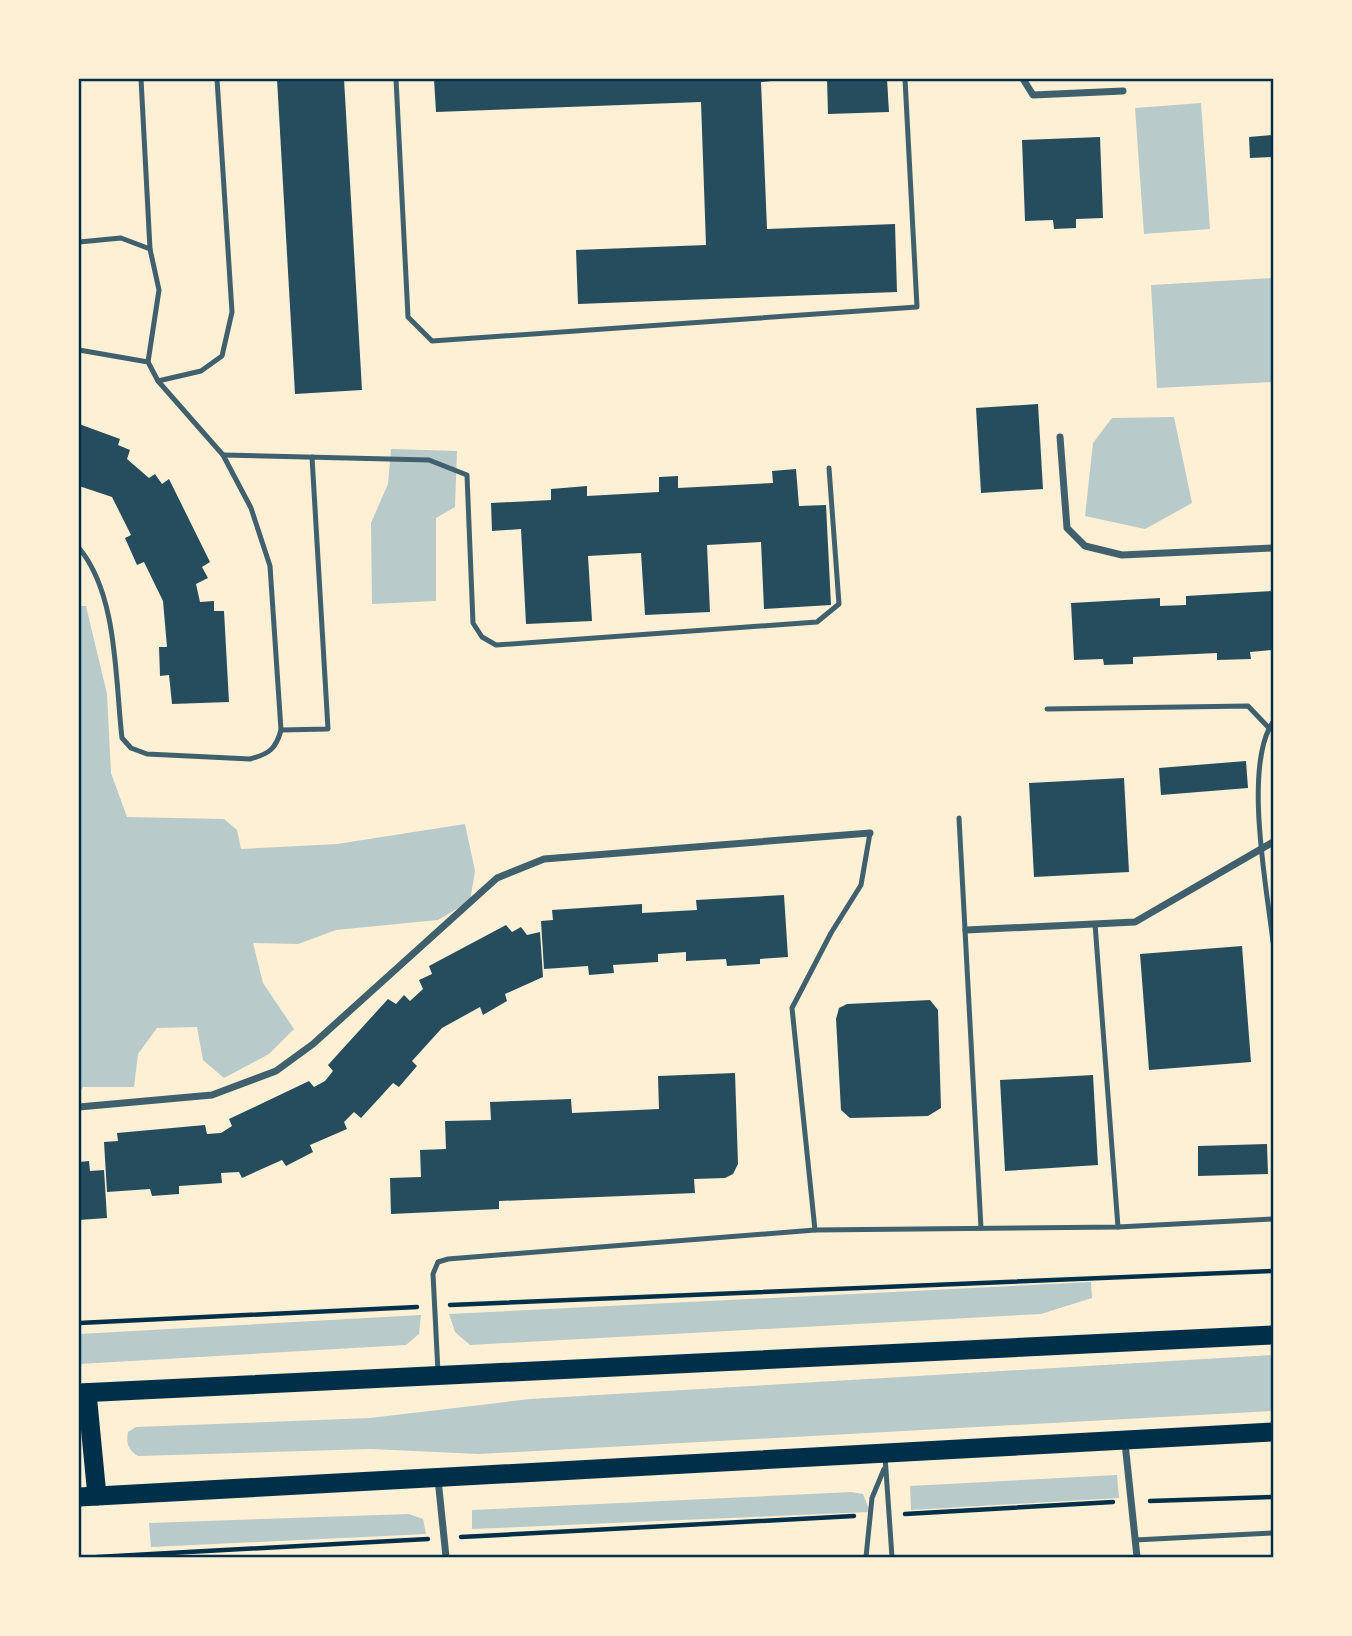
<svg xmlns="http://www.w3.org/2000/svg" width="1352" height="1636" font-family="Ubuntu,sans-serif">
<rect width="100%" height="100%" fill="#fdf0d5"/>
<g fill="#b9caca">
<polygon points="1201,103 1210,229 1144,234 1135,108"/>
<polygon points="1273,278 1273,382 1157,388 1151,285"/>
<polygon points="1174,417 1192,503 1145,529 1085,516 1093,443 1112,418"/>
<polygon points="391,449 457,451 455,507 436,518 436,601 372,604 371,523 388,484"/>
<polygon points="79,606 86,606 107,694 111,773 127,817 224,819 237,830 241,849 337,844 465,824 475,871 470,901 438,920 336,930 298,944 253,943 263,983 294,1029 269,1054 224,1078 203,1060 197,1027 157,1028 138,1054 134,1087 83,1087 79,1094"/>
<polygon points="1091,1282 1092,1298 1041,1314 470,1345 455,1332 449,1314"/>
<polygon points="421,1315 419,1334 406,1345 79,1364 79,1334"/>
<path d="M1273,1355V1411L479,1454L371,1449L138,1456C128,1449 126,1444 128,1432L136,1427L370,1418L530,1399Z"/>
<polygon points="1117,1475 1119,1498 911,1510 910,1486"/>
<polygon points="852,1492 863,1494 870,1512 472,1529 472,1510"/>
<polygon points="409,1514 423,1519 426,1534 151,1547 149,1523"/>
</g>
<g fill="#264d5e">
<polygon points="277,79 344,79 362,390 295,394"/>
<polygon points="434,79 790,79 761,82 767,229 895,224 897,292 578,304 576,250 706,245 701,102 436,112"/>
<polygon points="827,79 887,79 889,112 828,114"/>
<polygon points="1273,135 1273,157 1250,158 1249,137"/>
<polygon points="1100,137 1103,218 1076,219 1076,228 1054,229 1053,220 1025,221 1022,140"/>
<polygon points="1038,404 1043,489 981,493 976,408"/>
<polygon points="79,424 120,439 118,445 130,450 127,459 149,478 155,474 162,484 169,479 210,562 202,567 208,578 196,584 200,602 214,601 214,611 224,611 229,702 172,704 169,675 160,676 159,647 167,647 163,601 144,562 137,565 125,538 131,535 112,497 79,486"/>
<polygon points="796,469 799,506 826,505 831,605 764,609 761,542 707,545 710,612 645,615 641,553 588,556 592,621 526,624 521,529 492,531 491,503 551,500 551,489 587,486 587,496 659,492 659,477 678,476 678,488 773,483 772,471"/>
<polygon points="1273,591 1273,650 1250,652 1251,659 1217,660 1217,653 1133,657 1133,664 1104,665 1103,659 1074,660 1071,603 1160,598 1160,606 1186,605 1186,596"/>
<polygon points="1246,761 1248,788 1161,795 1159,768"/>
<polygon points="1124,778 1129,872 1034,877 1029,783"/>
<polygon points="784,895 788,957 760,959 760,964 727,966 726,959 686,961 686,952 658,954 658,962 613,965 614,973 589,975 588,966 544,969 541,921 553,920 552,910 642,904 642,913 697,910 696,900"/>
<polygon points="506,925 512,932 521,927 527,935 540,932 543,977 505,994 507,1001 483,1015 480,1007 442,1028 412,1061 417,1066 399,1087 393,1083 361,1118 354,1112 344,1122 347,1129 310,1145 313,1152 286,1166 282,1160 242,1178 239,1172 221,1173 222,1183 179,1186 179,1194 152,1196 150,1189 107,1192 104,1142 118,1141 117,1133 205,1125 207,1134 221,1133 232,1126 229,1119 309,1081 314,1087 325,1081 333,1071 328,1065 388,999 396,1004 404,995 410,1001 423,989 419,980 432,974 429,966"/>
<polygon points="1242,946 1251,1062 1149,1070 1140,954"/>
<polygon points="930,1000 938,1010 941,1108 928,1116 850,1118 841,1110 836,1019 839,1008 847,1004"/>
<polygon points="735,1073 738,1164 733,1174 725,1178 694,1179 695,1193 499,1201 499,1209 391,1214 390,1178 421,1177 420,1150 446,1149 445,1121 491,1120 490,1102 571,1099 572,1113 659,1109 658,1076"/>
<polygon points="1093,1075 1098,1165 1005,1171 1000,1080"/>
<polygon points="1267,1144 1268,1174 1198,1176 1198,1146"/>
<polygon points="89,1161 90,1171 104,1170 107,1218 79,1220 79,1162"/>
</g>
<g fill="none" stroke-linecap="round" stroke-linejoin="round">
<g stroke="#003049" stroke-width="4.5">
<polyline points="450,1305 1273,1271"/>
<polyline points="79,1323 417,1307"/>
<polyline points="1150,1501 1273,1497"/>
<polyline points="905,1514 1113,1502"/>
<polyline points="461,1537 854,1516"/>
<polyline points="97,1557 428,1539"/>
</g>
<g stroke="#3f606c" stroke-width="5">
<polyline points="141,79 150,249"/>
<polyline points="396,79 408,317 432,341 917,307 905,79"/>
<polyline points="79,242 121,238 150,249 159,290 148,362"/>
<path d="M79,350L148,362L158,381L223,455L251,508L270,566L281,730C276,749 269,754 250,759L147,754L131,748L122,738C115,679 118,595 79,548"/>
<polyline points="158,381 201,371 222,356 232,312 217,79"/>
<polyline points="223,455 429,460 467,475 473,623 482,637 496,645 817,622 839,604 829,468"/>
<polyline points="1047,709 1248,706 1269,728"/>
<path d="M1273,722C1243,766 1267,889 1273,942"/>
<polyline points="281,730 328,729 312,457"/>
<polyline points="959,818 981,1228"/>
<polyline points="1095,924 1118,1227"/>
<polyline points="815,1230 792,1008 831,933 861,885 870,833"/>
<polyline points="438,1372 433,1274 438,1262 448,1259 815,1230 1118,1227 1273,1219"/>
<polyline points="885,1456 892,1557"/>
<polyline points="1135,1540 1273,1533"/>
<polyline points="866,1557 872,1498 884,1469"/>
</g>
<g stroke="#3f606c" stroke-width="7">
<polyline points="1023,79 1033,95 1123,91"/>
<polyline points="1060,437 1067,528 1085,546 1122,555 1273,548"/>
<polyline points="966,930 1135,922 1273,842"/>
<polyline points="79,1107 212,1095 276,1071 313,1044 497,878 544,859 870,833"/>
<polyline points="1125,1443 1137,1557"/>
<polyline points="438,1479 446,1557"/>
</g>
<g stroke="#003049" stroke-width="19">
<polyline points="79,1393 1273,1335"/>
<polyline points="87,1393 97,1496"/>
<polyline points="79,1497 1273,1432"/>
</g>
</g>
<rect width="1352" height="1636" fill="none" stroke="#fdf0d5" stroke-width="161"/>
<rect x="80" y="80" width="1192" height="1476" fill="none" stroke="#003049" stroke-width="2.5"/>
</svg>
